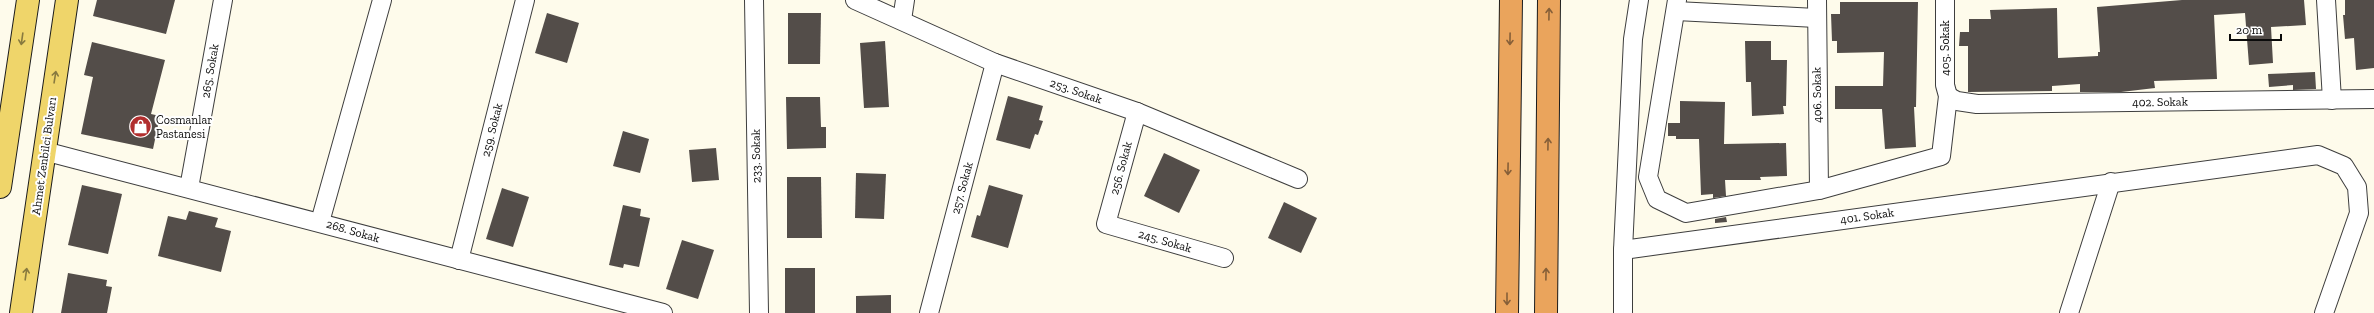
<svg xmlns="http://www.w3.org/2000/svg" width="2374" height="313" font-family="'Zilla Slab',serif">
<rect width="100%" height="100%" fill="#fefbeb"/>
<g fill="#534d49">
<polygon points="97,0 175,0 166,34 93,16"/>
<polygon points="2182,0 2304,0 2306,25 2271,27 2273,63 2249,65 2245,13 2214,15 2217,79 2154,81 2155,88 2121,92 2080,92 2080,84 2052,86 2052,91 1968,92 1968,46 1959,46 1960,32 1969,32 1969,19 1991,19 1990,10 2057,8 2058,58 2098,56 2098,52 2100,52 2097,7"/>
<polygon points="2345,0 2374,0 2374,68 2356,70 2354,38 2345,39 2343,15 2345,15"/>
<polygon points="1840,2 1918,2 1916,107 1914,107 1916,147 1885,149 1882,109 1835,109 1835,86 1883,86 1884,52 1837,53 1837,41 1832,41 1831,14 1840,14"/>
<polygon points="547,13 579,23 567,63 535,53"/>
<polygon points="788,13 821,13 820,64 788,64"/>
<polygon points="885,41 889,107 864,108 860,43"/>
<polygon points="1745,41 1771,41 1771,60 1787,60 1786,106 1783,106 1784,114 1752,116 1751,82 1746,82"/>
<polygon points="92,42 165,60 151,114 160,116 153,149 81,134 93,77 84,75"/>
<polygon points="2315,72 2316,89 2293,90 2293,85 2269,87 2268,74"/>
<polygon points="1008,96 1043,106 1039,120 1043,121 1038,135 1035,134 1030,149 996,140"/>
<polygon points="786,97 820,97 821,127 826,127 826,148 787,149"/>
<polygon points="1680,101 1725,102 1724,144 1786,143 1787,176 1760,177 1761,180 1725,180 1726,196 1713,198 1713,194 1701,195 1699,139 1676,139 1676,136 1668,136 1668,123 1680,123"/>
<polygon points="623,131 649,139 640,173 613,166"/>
<polygon points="716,148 719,180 692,182 689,150"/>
<polygon points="1164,153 1200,170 1179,213 1144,196"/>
<polygon points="856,173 886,174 884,219 855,218"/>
<polygon points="787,177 821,177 822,238 787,238"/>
<polygon points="82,185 122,194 108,254 68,245"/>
<polygon points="989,185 1023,195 1008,248 971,237 977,215 980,216"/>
<polygon points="502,188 529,197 513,247 486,239"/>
<polygon points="1284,202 1317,218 1301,253 1268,238"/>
<polygon points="623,205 641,209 640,216 650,218 639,267 624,264 623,268 609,265"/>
<polygon points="189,211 218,218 215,227 231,231 221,272 158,256 168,216 186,220"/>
<polygon points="1726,217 1727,222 1715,223 1715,219"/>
<polygon points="682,240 714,250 698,299 666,289"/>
<rect x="785" y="268" width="30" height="45"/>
<polygon points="68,273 107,280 106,286 112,287 107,313 61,313"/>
<polygon points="891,295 891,313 856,313 856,296"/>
</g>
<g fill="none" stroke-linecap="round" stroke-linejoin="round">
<defs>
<g id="minor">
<polyline points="754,0 759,313"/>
<polyline points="855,0 995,63 1137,112 1298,179"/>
<polyline points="1677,0 1648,177 1657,199 1686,213 1819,190 1941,156 1948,96 1945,85 1945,0"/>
<polyline points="1817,0 1819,190"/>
<polyline points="2326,0 2332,100"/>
<polyline points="1676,11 1816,18"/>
<polyline points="902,20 905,0"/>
<polyline points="1948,96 1957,101 1977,104 2374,99"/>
<polyline points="1137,112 1106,224 1224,258"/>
<polyline points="44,151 663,313"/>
<polyline points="189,188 223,0"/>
<polyline points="320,222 382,0"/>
<polyline points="1623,250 2318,155 2344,166 2357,187 2359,213 2324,313"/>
<polyline points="459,260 525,0"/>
<polyline points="929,313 995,63"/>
<polyline points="1623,313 1623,250 1633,39 1639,0"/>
<polyline points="2069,313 2111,182"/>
</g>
<g id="major">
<polyline points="0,187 28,0"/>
<polyline points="21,313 67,0"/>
</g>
<g id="highway">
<polyline points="1507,313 1511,0"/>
<polyline points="1546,313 1549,0"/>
</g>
</defs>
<use href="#minor" stroke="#3e3e3e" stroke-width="20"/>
<use href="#major" stroke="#1c1c1c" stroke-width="24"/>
<use href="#highway" stroke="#1c1c1c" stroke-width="24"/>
<use href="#minor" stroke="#fff" stroke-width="18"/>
<use href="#major" stroke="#efd56a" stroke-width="22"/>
<use href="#highway" stroke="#eaa45c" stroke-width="22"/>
</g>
<defs><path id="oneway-shaft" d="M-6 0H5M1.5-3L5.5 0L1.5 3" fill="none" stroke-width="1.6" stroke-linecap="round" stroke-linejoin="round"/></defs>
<g stroke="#865f38">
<use href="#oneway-shaft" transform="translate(1549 14) rotate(-89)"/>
<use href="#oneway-shaft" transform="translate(1510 39) rotate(91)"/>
<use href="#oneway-shaft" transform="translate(1548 144) rotate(-89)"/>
<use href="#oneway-shaft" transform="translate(1508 169) rotate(91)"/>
<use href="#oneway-shaft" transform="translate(1546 274) rotate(-89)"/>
<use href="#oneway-shaft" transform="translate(1507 299) rotate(90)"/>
</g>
<g stroke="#887a3f">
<use href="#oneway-shaft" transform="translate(22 39) rotate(98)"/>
<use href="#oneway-shaft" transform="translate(55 77) rotate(-81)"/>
<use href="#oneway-shaft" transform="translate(26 274) rotate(-82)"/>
</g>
<defs>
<symbol id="shop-disc" viewBox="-11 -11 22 22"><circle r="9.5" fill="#b12e2e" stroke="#fff"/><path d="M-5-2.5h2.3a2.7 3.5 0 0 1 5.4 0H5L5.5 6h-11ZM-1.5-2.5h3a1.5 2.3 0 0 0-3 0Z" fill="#fff"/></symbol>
</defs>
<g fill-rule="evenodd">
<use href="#shop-disc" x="128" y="114" width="25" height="25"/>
</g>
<g text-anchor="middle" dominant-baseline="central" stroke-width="4" stroke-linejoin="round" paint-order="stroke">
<g font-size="12" fill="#0b0b0b" stroke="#fff">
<text transform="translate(1945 48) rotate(-90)">405. Sokak</text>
<text transform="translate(210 71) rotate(-80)">265. Sokak</text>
<text transform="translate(1076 91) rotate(19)">253. Sokak</text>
<text transform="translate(1817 95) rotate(-91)">406. Sokak</text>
<text transform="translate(2160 102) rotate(-1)">402. Sokak</text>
<text transform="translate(492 130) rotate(-76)">259. Sokak</text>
<text transform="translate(44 156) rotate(-82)">Ahmet Zenbilci Bulvarı</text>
<text transform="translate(756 156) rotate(-91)">233. Sokak</text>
<text transform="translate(1121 168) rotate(-75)">256. Sokak</text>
<text transform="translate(962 188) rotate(-75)">257. Sokak</text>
<text transform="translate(1867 216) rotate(-8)">401. Sokak</text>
<text transform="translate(353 231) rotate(16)">268. Sokak</text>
<text transform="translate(1165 241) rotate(16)">245. Sokak</text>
</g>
<g font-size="12" fill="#0b0b0b" stroke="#fff" text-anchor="start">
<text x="156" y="120">Cosmanlar<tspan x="156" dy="14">Pastanesi</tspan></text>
</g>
</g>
<path d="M2230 34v6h51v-6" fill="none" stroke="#0b0b0b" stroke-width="2"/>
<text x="2236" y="34" font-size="12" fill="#0b0b0b" stroke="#ffffff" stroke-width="3" paint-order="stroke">20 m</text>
</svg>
